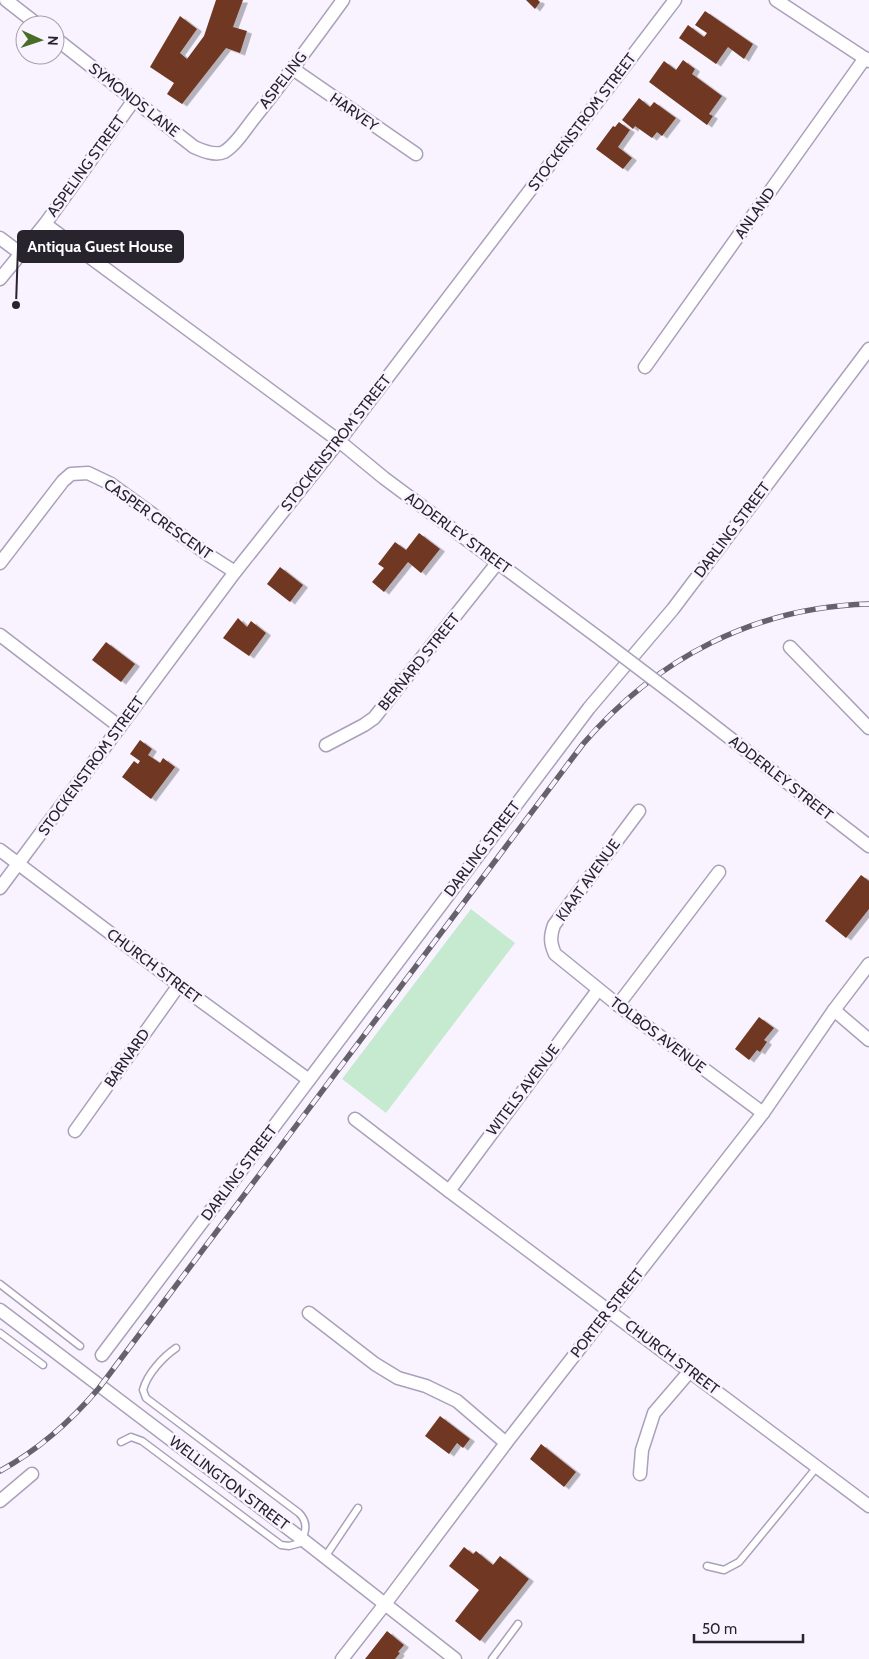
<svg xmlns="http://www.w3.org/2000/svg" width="869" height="1659" font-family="Cabin,sans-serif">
<defs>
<filter id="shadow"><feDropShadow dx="5" dy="2.5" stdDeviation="0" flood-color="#0004"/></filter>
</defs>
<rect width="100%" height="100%" fill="#f8f3ff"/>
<polygon fill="#c6eacf" points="471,909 515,943 386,1113 342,1079"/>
<g fill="#6f3921" filter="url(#shadow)">
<polygon points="216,0 243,0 233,27 247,31 240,53 226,48 182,104 167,94 174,83 150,67 180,16 197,29 180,53 187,59 204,36"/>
<polygon points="526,0 538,0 540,2 535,9"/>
<polygon points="705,11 753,44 744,59 728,47 716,64 679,38 688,25 704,37 707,33 695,25"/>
<polygon points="683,60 695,69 692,74 722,96 709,114 713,116 707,125 649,82 664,61 676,70"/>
<polygon points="639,98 650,107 654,102 676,118 662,136 657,132 652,138 635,126 633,129 622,120"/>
<polygon points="619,122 630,130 618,147 632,158 623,169 596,149 613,126 615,127"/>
<polygon points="419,533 440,549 421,573 408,562 384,592 372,582 384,568 378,564 395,542 406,550"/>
<polygon points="280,567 303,585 290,602 267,584"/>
<polygon points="238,618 247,627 251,621 266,633 249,656 223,638"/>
<polygon points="106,642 135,664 121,682 92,660"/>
<polygon points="140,740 152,749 148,755 160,763 163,758 175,767 151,799 122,777 134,761 138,764 140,761 130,754"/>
<polygon points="861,875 869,881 869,909 846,938 825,921"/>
<polygon points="759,1017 774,1028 764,1040 767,1042 760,1052 757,1050 749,1060 735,1049"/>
<polygon points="440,1416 470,1439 463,1448 457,1443 449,1454 425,1436"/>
<polygon points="541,1444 576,1472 564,1487 530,1459"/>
<polygon points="464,1547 473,1554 476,1551 493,1565 500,1556 529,1579 480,1641 455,1621 479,1590 449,1566"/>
<polygon points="387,1631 404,1645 398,1652 400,1653 395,1659 365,1659"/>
</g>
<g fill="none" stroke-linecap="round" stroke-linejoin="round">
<defs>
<g id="service">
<polyline points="0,1284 80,1346"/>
<polyline points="0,1333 43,1365"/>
<path d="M176,1348C163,1357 147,1374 143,1390L146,1398L299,1513C307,1521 307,1529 302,1539"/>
<polyline points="121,1442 131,1437 142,1441 281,1545 289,1546 304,1542"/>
<polyline points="325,1557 358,1508"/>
<polyline points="707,1566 724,1570 739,1562 817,1467"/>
<polyline points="492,1659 518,1624"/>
</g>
<g id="minor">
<polyline points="6,0 38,25"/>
<polyline points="776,0 869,61"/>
<path d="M55,38L194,147C203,151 215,156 224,152C236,145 246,128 255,117C285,79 314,40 343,0"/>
<polyline points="293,69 416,154"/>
<polyline points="45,224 339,441 384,478 603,641"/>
<polyline points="0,238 20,253"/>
<polyline points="0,279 45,224 134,100"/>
<polyline points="645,367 865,58"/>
<polyline points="0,563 63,481 71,474 88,473 111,484 207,554 235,572"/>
<polyline points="0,635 120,727"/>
<polyline points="790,647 869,728"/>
<polyline points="686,704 869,846"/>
<polyline points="326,745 364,725 374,718 498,562"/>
<path d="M639,811L554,925C550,936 550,943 555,954L618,1005L763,1113"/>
<polyline points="0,850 179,985 309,1080"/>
<polyline points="0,888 235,572 339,441 675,0"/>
<polyline points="618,1005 719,872"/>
<polyline points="834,1010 869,1040"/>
<polyline points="355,1119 449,1191 869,1506"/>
<polyline points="75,1131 179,985"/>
<polyline points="449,1191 598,990"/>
<polyline points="0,1310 302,1539 455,1659"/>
<polyline points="309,1313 375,1364 398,1378 426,1386 457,1401 506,1443"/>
<polyline points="102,1355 589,708 673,609 869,349"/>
<polyline points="640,1474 642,1450 654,1413 690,1371"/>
<polyline points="0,1501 32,1474"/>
<polyline points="342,1659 385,1604 506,1443 763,1113 834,1010 869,964"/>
</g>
</defs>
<use href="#service" stroke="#aaa0ba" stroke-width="9"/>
<use href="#minor" stroke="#aaa0ba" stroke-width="15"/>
<use href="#service" stroke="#fff" stroke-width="6"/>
<use href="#minor" stroke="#fff" stroke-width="12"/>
<defs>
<path id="rail" d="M0,1471C38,1450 71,1421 99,1388L583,744C657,658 755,607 869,604"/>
</defs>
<use href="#rail" stroke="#66626c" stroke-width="5.5"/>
<use href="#rail" stroke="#f8f3ff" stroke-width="4" stroke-dasharray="11" stroke-linecap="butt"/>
<defs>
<polyline id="minor-bridge" points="603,641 686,704"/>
</defs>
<use href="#minor-bridge" stroke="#aaa0ba" stroke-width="15" stroke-linecap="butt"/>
<use href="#minor-bridge" stroke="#fff" stroke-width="12"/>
</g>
<g text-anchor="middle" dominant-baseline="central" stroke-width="5" stroke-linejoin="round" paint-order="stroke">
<g font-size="15" fill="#28242e" stroke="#f8f3ff">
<text transform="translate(283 80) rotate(-52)">ASPELING</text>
<text transform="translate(134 100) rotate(38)">SYMONDS LANE</text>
<text transform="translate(354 112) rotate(35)">HARVEY</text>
<text transform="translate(582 122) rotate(-53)">STOCKENSTROM STREET</text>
<text transform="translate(86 166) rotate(-54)">ASPELING STREET</text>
<text transform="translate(755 213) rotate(-55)">ANLAND</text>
<text transform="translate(336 443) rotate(-52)">STOCKENSTROM STREET</text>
<text transform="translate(158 519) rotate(35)">CASPER CRESCENT</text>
<text transform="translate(732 530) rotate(-53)">DARLING STREET</text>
<text transform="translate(458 533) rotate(36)">ADDERLEY STREET</text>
<text transform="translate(419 662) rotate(-51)">BERNARD STREET</text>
<text transform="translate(91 766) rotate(-54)">STOCKENSTROM STREET</text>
<text transform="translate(781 778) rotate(38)">ADDERLEY STREET</text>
<text transform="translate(482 849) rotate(-53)">DARLING STREET</text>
<text transform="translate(588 880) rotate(-54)">KIAAT AVENUE</text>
<text transform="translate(154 966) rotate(37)">CHURCH STREET</text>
<text transform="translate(658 1035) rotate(37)">TOLBOS AVENUE</text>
<text transform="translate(127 1058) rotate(-55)">BARNARD</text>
<text transform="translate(523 1090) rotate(-53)">WITELS AVENUE</text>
<text transform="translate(239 1173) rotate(-53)">DARLING STREET</text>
<text transform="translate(607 1313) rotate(-52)">PORTER STREET</text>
<text transform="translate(672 1357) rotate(37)">CHURCH STREET</text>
<text transform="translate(229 1483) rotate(37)">WELLINGTON STREET</text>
</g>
</g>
<path fill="none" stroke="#28242e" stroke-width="2" d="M16 305L18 247"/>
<circle fill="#28242e" stroke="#f8f3ff" stroke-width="2" cx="16" cy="305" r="5"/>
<rect fill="#28242e" stroke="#28242e" stroke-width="2" x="18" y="231" width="165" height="31" rx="5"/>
<g font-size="16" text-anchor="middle" font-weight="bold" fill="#fff">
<text x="100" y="252">Antiqua Guest House</text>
</g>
<g transform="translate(40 40) rotate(93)"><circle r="24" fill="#f8f3ff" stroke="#a5a0ab"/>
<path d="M0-4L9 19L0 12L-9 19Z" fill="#486d27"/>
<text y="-8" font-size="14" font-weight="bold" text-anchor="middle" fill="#28242e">N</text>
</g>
<path d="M694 1634v8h109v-8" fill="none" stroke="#28242e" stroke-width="2.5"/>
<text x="702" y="1634" font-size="15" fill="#28242e" stroke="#f8f3ff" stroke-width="4" paint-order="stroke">50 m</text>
</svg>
